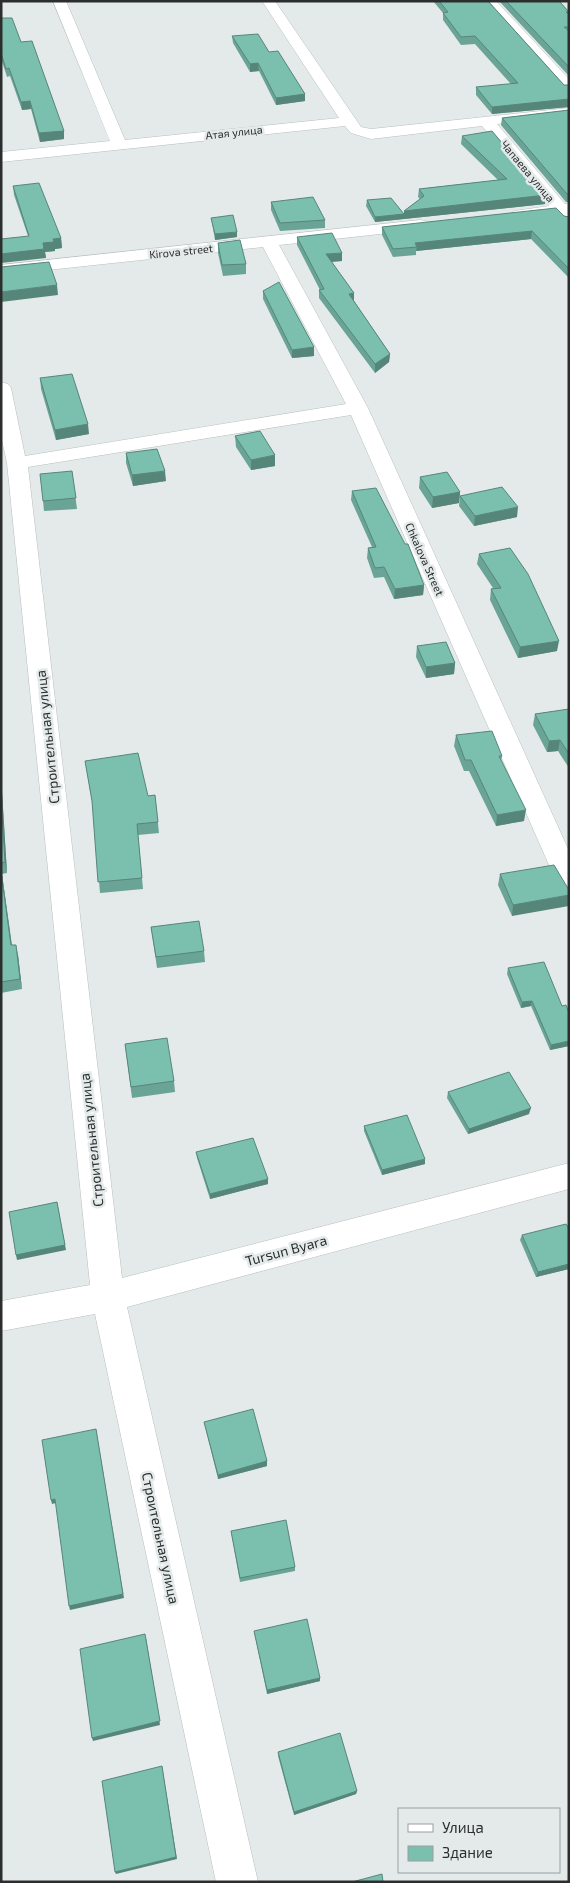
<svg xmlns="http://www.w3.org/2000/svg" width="570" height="1883" font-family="'Exo 2',sans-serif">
<rect width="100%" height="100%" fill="#e4eaea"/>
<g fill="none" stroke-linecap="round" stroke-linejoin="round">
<defs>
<g id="street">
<polygon points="53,1 66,1 125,140 339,118 262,1 275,1 361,127 371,129 569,108 569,116 497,124 565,204 569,203 569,224 563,222 556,214 520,219 514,217 512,214 514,211 549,206 482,126 371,139 351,133 345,126 1,162 1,152 110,141"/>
<polygon points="483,1 496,1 569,79 569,92 564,91"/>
<polygon points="420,220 426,221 428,225 426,229 279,245 368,408 569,851 569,891 560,888 556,881 351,415 28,467 122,1278 569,1163 569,1189 127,1307 258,1882 216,1882 95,1314 1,1331 1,1301 90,1285 7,463 1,436 1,382 8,384 11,388 25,456 346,404 263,247 1,275 1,265"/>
</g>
</defs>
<use href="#street" stroke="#b9bfbf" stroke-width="1"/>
<use href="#street" fill="#fff" fill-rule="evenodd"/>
</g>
<g fill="#6aa496">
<polygon points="433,1 488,1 564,85 569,85 569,107 492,114 476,95 476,87 511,84 475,44 461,45 443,20 443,13"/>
<polygon points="499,1 559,1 569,12 569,76"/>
<polygon points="1,18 21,42 64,131 64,139 40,142 31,109 22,110 10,76 7,77 1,58"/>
<polygon points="232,36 269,52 305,101 276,105 259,71 250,72 233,43"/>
<polygon points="569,110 569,202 566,202 501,125 502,118"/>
<polygon points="462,136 545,204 404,219 404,211 420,199 418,197 419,189 498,180 461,144"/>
<polygon points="13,186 61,238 62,248 55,249 55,251 45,252 46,258 28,236 14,195"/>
<polygon points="367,200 404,214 404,219 375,222 366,206"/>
<polygon points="271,202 325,220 325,228 280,231 271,210"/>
<polygon points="564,216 569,217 569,278 531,239 416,251 416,255 393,257 382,235 382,227"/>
<polygon points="211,218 237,237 215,240 212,223"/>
<polygon points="297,237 342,261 332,262 354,301 390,354 389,362 375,373 319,298 319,290 320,290 297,245"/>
<polygon points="218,243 246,264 246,274 223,276 218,253"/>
<polygon points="263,291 314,347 314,356 292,358 263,299"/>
<polygon points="40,378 89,434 56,440 41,389"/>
<polygon points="235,436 275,466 251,470 236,447"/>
<polygon points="126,453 166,481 133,486 126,463"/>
<polygon points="72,471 77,509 44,511 43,501"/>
<polygon points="420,477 460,492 459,503 432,508 419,488"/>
<polygon points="352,491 424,585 423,595 394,599 384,577 374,578 367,558 368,548 372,547 351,500"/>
<polygon points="460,496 517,517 474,526 459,506"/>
<polygon points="479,554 557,651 518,658 490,600 491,589 493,588 477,564"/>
<polygon points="417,646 455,663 454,674 426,678 416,657"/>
<polygon points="569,709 569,768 558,751 547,752 533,725 535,714"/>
<polygon points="456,735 502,756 501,761 524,821 496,826 469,771 464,771 454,746"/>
<polygon points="85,761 148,796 155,795 159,833 138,835 143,889 100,893 93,807"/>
<polygon points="1,786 2,792 7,873 2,874 12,945 18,955 22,989 1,993"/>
<polygon points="500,874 569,890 512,916 498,885"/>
<polygon points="151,927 204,951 205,962 157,968"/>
<polygon points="508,968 562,1006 569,1013 569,1046 550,1050 531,1006 521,1008 507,974"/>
<polygon points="125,1044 174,1081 175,1092 132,1098"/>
<polygon points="448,1092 529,1114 468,1134 447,1098"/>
<polygon points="364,1126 425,1164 382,1175 364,1131"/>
<polygon points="196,1152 268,1184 210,1199 197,1158"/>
<polygon points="569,1229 569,1269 536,1277 520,1240 522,1235"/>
<polygon points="204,1422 267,1461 267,1466 218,1479 205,1426"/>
<polygon points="231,1531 295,1567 295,1571 240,1582"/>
<polygon points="254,1631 320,1678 320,1681 267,1694"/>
<polygon points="278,1752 357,1791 356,1794 294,1815 278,1756"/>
</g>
<g fill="#56867a">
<polygon points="258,63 259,71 250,72 250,64"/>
<polygon points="305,94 305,101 276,105 276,98"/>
<polygon points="569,99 569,107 492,114 492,107"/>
<polygon points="30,101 31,109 22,110 21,102"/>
<polygon points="64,131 64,139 40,142 39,133"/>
<polygon points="546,195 545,204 404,219 404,211"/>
<polygon points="404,214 404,219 375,222 375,217"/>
<polygon points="532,231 531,239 416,251 417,247 415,243"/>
<polygon points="237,232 237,237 215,240 215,234"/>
<polygon points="61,238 62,248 55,249 55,251 45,252 46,258 1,263 1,254 53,239"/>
<polygon points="342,253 342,261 326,262 326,254"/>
<polygon points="57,285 58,295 1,302 1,292"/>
<polygon points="354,293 354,301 349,294"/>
<polygon points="314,347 314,356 292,358 292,350"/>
<polygon points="390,354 389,362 375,373 375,364"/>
<polygon points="88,424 89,434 56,440 55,430"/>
<polygon points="275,455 275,466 251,470 251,460"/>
<polygon points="165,471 166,481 133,486 132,475"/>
<polygon points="460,492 459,503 432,508 433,497"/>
<polygon points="518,507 517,517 474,526 475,516"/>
<polygon points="424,585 423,595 394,599 395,589"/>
<polygon points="559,641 557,651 518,658 520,647"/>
<polygon points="455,663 454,674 426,678 426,667"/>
<polygon points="560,740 558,751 547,752 549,741"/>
<polygon points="1,786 2,792 7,873 5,862"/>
<polygon points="526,810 524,821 496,826 497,815"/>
<polygon points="1,869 2,874 13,956 11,945"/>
<polygon points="569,895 569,906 512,916 513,905"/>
<polygon points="16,945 18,955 22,989 20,979"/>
<polygon points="532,1001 531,1006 521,1008 522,1002"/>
<polygon points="569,1041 569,1046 550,1050 551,1045"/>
<polygon points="531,1108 529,1114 468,1134 469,1129"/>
<polygon points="425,1159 425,1164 382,1175 382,1170"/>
<polygon points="268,1179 268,1184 210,1199 210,1194"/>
<polygon points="57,1202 66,1250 17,1260 16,1255"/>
<polygon points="569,1264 569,1269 536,1277 538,1272"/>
<polygon points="96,1429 124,1598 70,1610 69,1606"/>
<polygon points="267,1461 267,1466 218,1479 218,1475"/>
<polygon points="55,1499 56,1503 52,1504 51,1500"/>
<polygon points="146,1638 160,1725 93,1741 92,1738"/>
<polygon points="320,1678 320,1681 267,1694 267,1690"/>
<polygon points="162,1766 177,1859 116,1874 115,1872"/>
<polygon points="357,1791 356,1794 294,1815 294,1812"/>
</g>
<g fill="#7bbfaf" stroke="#56867a">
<polygon points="439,1 488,1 564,85 569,85 569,99 492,107 476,87 518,83 475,36 461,37 443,13 448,12"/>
<polygon points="506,1 559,1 569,12 566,12 569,14 569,27 564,27 569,31 569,67"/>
<polygon points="1,18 12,18 21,42 32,41 64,131 39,133 30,101 21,102 9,68 6,69 1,53"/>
<polygon points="258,34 269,52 278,51 305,94 276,98 258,63 250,64 232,36"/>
<polygon points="569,110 569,194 567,194 502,118"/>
<polygon points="492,131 546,195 404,211 424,196 419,189 507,179 462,136"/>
<polygon points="39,183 61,238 53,239 54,242 43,243 44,249 1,254 1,239 29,236 13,186"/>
<polygon points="313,197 325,220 280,223 271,202"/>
<polygon points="391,198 404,214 375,217 367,200"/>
<polygon points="556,208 564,216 569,217 569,269 532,231 415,243 417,247 393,249 382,227"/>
<polygon points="233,215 237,232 215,234 211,218"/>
<polygon points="332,233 342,253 326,254 354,293 349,294 390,354 375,364 319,290 324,289 297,237"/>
<polygon points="240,240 246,264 222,265 218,243"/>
<polygon points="49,262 57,285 1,292 1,267"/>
<polygon points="279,282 314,347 292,350 263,291"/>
<polygon points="72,374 88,424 55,430 40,378"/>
<polygon points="260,431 275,455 251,460 235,436"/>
<polygon points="157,449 165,471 132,475 126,453"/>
<polygon points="72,471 76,498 43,501 40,474"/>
<polygon points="447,472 460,492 433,497 420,477"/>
<polygon points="502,487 518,507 475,516 460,496"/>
<polygon points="376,488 405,544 408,544 424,585 395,589 384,567 375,568 368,548 376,547 352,491"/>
<polygon points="510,548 528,574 559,641 520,647 491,589 501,588 479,554"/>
<polygon points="446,642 455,663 426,667 417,646"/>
<polygon points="569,709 569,754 560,740 549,741 535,714"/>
<polygon points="492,731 502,756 499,756 526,810 497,815 471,760 465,760 456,735"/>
<polygon points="138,753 148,796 155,795 158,822 137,824 142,878 98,882 92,801 85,761"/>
<polygon points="1,798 5,862 1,863"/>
<polygon points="554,865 569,890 569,895 513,905 500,874"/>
<polygon points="1,872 11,945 16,945 20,979 1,982"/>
<polygon points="199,921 204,951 156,957 151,927"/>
<polygon points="544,962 562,1006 566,1005 569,1013 569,1041 551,1045 532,1001 522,1002 508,968"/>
<polygon points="167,1038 174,1081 131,1087 125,1044"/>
<polygon points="509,1072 531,1108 469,1129 448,1092"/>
<polygon points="407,1115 425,1159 382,1170 364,1126"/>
<polygon points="253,1138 268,1179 210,1194 196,1152"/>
<polygon points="57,1202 65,1245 16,1255 9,1212"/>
<polygon points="566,1224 569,1229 569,1264 538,1272 522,1235"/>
<polygon points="253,1409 267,1461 218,1475 204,1422"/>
<polygon points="96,1429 123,1594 69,1606 55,1499 51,1500 42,1440"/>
<polygon points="286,1520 295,1567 240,1578 231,1531"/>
<polygon points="307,1619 320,1678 267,1690 254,1631"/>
<polygon points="145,1634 160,1721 92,1738 80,1649"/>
<polygon points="340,1733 357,1791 294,1812 278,1752"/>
<polygon points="162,1766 176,1857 115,1872 102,1781"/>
<polygon points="382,1874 383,1882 352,1882"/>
</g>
<g text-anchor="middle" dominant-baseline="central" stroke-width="5" stroke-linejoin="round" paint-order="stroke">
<g font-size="11" fill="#2c2e2e" stroke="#e4eaea">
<text transform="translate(234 132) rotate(-6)">Атая улица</text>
<text transform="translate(528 171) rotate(50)">Чапаева улица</text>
<text transform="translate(181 251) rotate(-6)">Kirova street</text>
<text transform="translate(425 559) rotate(66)">Chkalova Street</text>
</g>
<g font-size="14" fill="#2c2e2e" stroke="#e4eaea">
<text transform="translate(47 737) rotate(-96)">Строительная улица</text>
<text transform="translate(91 1140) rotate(-96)">Строительная улица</text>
<text transform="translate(286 1250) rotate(-15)">Tursun Byara</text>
<text transform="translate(161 1538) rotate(78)">Строительная улица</text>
</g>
</g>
<rect width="570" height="1883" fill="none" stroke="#2c2e2e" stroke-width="5"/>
<rect x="398" y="1808" width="162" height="65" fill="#e4eaea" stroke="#9a9f9f"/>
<rect x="408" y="1824" width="25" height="8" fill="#ffffff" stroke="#9a9f9f"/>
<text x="442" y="1833" font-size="15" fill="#2c2e2e">Улица</text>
<rect x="408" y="1846" width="25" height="15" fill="#7bbfaf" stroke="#9a9f9f"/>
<text x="442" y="1858" font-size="15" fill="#2c2e2e">Здание</text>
</svg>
